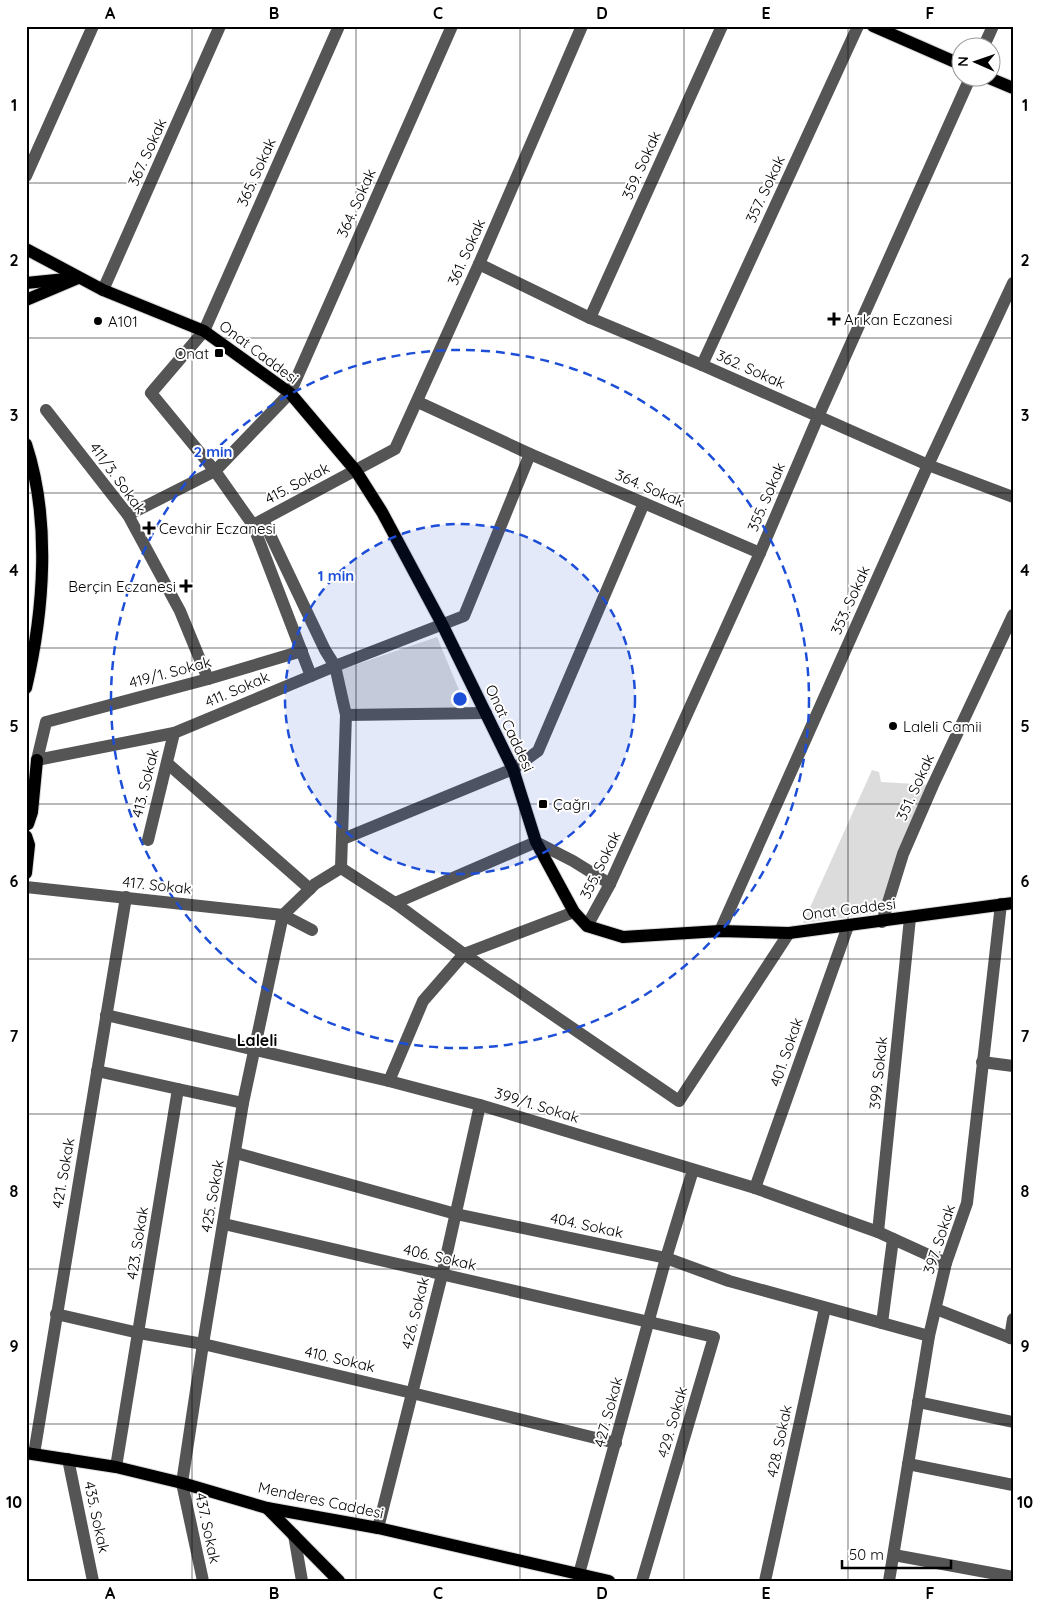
<svg xmlns="http://www.w3.org/2000/svg" width="1039" height="1607" font-family="Quicksand,sans-serif">
<rect width="100%" height="100%" fill="#fff"/>
<g fill="#dcdcdc">
<polygon points="437,637 466,707 347,711 340,670"/>
<polygon points="872,770 879,772 881,782 933,785 877,913 803,923"/>
</g>
<g fill="none" stroke-linecap="round" stroke-linejoin="round">
<defs>
<g id="major">
<polyline points="873,26 962,65"/>
<polyline points="989,78 1013,88"/>
<polyline points="26,249 103,290 204,331 290,393 356,471 382,512 442,624 513,769 536,842 574,912 587,926 623,937 720,931 789,933 1013,903"/>
<polyline points="26,283 66,279"/>
<polyline points="26,300 78,278"/>
<path d="M26,444C51,520 44,611 26,688"/>
<polyline points="26,825 28,824 32,812 37,760"/>
<polyline points="26,836 29,845 26,873"/>
<polyline points="26,1453 116,1467 182,1483 267,1508 378,1528 609,1581"/>
<polyline points="267,1508 339,1581"/>
</g>
</defs>
<use href="#major" stroke="#dbdbdb" stroke-width="14"/>
<g stroke="#555" stroke-width="12">
<polyline points="983,48 993,26"/>
<polyline points="26,176 93,26"/>
<polyline points="479,264 590,318 702,365 928,465 1013,497"/>
<polyline points="103,290 220,26"/>
<polyline points="590,318 722,26"/>
<polyline points="702,365 858,26"/>
<polyline points="418,402 530,454 760,553"/>
<polyline points="46,410 128,515 180,611 208,679"/>
<polyline points="128,515 215,471 290,393 452,26"/>
<polyline points="263,520 325,650 335,666 346,715 486,713"/>
<polyline points="253,525 395,449 479,264 582,26"/>
<polyline points="302,651 208,679 46,722 37,760 174,733 335,666 464,616 530,454"/>
<polyline points="311,676 253,525 215,471 151,393 204,331 339,26"/>
<polyline points="167,763 310,889"/>
<polyline points="343,839 513,769 538,751 644,503"/>
<polyline points="148,840 174,733"/>
<polyline points="341,868 395,903 464,954 679,1101 789,933"/>
<polyline points="341,868 346,715"/>
<polyline points="26,887 283,915 312,930"/>
<polyline points="395,903 536,842 573,861 610,884"/>
<polyline points="283,915 315,884 341,868"/>
<polyline points="882,922 903,854 933,785 1013,615"/>
<polyline points="587,926 610,884 760,553 818,417 970,78"/>
<polyline points="720,931 928,465 1013,283"/>
<polyline points="106,1015 389,1081 480,1105 755,1188 878,1232 946,1263"/>
<polyline points="982,1062 1013,1066"/>
<polyline points="97,1071 178,1089"/>
<polyline points="389,1081 423,1001 464,954 574,912"/>
<polyline points="236,1153 456,1214 666,1258 729,1281 929,1336"/>
<polyline points="755,1188 848,926"/>
<polyline points="224,1224 714,1337 642,1581"/>
<polyline points="878,1232 910,918"/>
<polyline points="936,1309 1013,1339"/>
<polyline points="56,1314 139,1333 203,1344 412,1393 616,1443"/>
<polyline points="882,1323 893,1239"/>
<polyline points="1010,1338 1013,1319"/>
<polyline points="918,1402 1013,1422"/>
<polyline points="34,1454 126,897"/>
<polyline points="68,1459 93,1581"/>
<polyline points="908,1464 1013,1485"/>
<polyline points="116,1467 178,1089 243,1103"/>
<polyline points="378,1528 442,1275 480,1105"/>
<polyline points="294,1535 302,1581"/>
<polyline points="894,1555 1013,1577"/>
<polyline points="579,1574 666,1258 693,1170"/>
<polyline points="203,1581 182,1483 203,1344 243,1103 283,915"/>
<polyline points="765,1581 825,1308"/>
<polyline points="889,1581 929,1336 946,1263 967,1203 1001,904"/>
</g>
<use href="#major" stroke="#000" stroke-width="12"/>
</g>
<path fill="none" stroke="#000" stroke-width="1" stroke-opacity="0.55" d="M192,26V1581M356,26V1581M520,26V1581M684,26V1581M848,26V1581M26,183H1013M26,338H1013M26,493H1013M26,648H1013M26,804H1013M26,959H1013M26,1114H1013M26,1269H1013M26,1424H1013"/>
<circle cx="460" cy="699" r="175" fill="#1d4ed8" fill-opacity=".12"/>
<g fill="none" stroke="#1d4ed8" stroke-width="2.5" stroke-dasharray="9 6">
<circle cx="460" cy="699" r="175"/>
<circle cx="460" cy="699" r="349"/>
</g>
<g fill="#000" stroke="#fff" stroke-width="2">
<path d="M831.5 311.5h5v5h5v5h-5v5h-5v-5h-5v-5h5z"/>
<circle cx="98" cy="321" r="5"/>
<rect x="214" y="348" width="10" height="10" rx="2.5"/>
<path d="M146.5 520.5h5v5h5v5h-5v5h-5v-5h-5v-5h5z"/>
<path d="M183.5 578.5h5v5h5v5h-5v5h-5v-5h-5v-5h5z"/>
<circle cx="893" cy="726" r="5"/>
<rect x="538" y="799" width="10" height="10" rx="2.5"/>
</g>
<g text-anchor="middle" dominant-baseline="central" stroke-width="4" stroke-linejoin="round" paint-order="stroke">
<g font-size="15" fill="#000" stroke="#fff">
<text transform="translate(147 152) rotate(-66)">367. Sokak</text>
<text transform="translate(641 165) rotate(-66)">359. Sokak</text>
<text transform="translate(256 172) rotate(-66)">365. Sokak</text>
<text transform="translate(765 189) rotate(-65)">357. Sokak</text>
<text transform="translate(356 203) rotate(-66)">364. Sokak</text>
<text transform="translate(466 252) rotate(-66)">361. Sokak</text>
<text transform="translate(259 352) rotate(37)">Onat Caddesi</text>
<text transform="translate(751 369) rotate(24)">362. Sokak</text>
<text transform="translate(118 478) rotate(54)">411/3. Sokak</text>
<text transform="translate(297 483) rotate(-28)">415. Sokak</text>
<text transform="translate(650 488) rotate(23)">364. Sokak</text>
<text transform="translate(766 497) rotate(-67)">355. Sokak</text>
<text transform="translate(850 600) rotate(-66)">353. Sokak</text>
<text transform="translate(170 672) rotate(-15)">419/1. Sokak</text>
<text transform="translate(237 689) rotate(-23)">411. Sokak</text>
<text transform="translate(510 728) rotate(65)">Onat Caddesi</text>
<text transform="translate(145 783) rotate(-76)">413. Sokak</text>
<text transform="translate(915 787) rotate(-66)">351. Sokak</text>
<text transform="translate(600 865) rotate(-64)">355. Sokak</text>
<text transform="translate(157 885) rotate(6)">417. Sokak</text>
<text transform="translate(849 909) rotate(-7)">Onat Caddesi</text>
<text transform="translate(786 1052) rotate(-71)">401. Sokak</text>
<text transform="translate(878 1073) rotate(-84)">399. Sokak</text>
<text transform="translate(537 1105) rotate(17)">399/1. Sokak</text>
<text transform="translate(63 1173) rotate(-80)">421. Sokak</text>
<text transform="translate(212 1196) rotate(-80)">425. Sokak</text>
<text transform="translate(587 1225) rotate(12)">404. Sokak</text>
<text transform="translate(939 1239) rotate(-72)">397. Sokak</text>
<text transform="translate(137 1243) rotate(-81)">423. Sokak</text>
<text transform="translate(440 1257) rotate(13)">406. Sokak</text>
<text transform="translate(415 1313) rotate(-76)">426. Sokak</text>
<text transform="translate(340 1359) rotate(13)">410. Sokak</text>
<text transform="translate(608 1412) rotate(-75)">427. Sokak</text>
<text transform="translate(672 1422) rotate(-74)">429. Sokak</text>
<text transform="translate(779 1441) rotate(-78)">428. Sokak</text>
<text transform="translate(321 1500) rotate(12)">Menderes Caddesi</text>
<text transform="translate(97 1517) rotate(78)">435. Sokak</text>
<text transform="translate(208 1528) rotate(78)">437. Sokak</text>
</g>
<g font-size="15" fill="#000" stroke="#fff" text-anchor="start">
<text x="844" y="319">Arıkan Eczanesi</text>
<text x="108" y="321">A101</text>
<text x="209" y="353" text-anchor="end">Onat</text>
<text x="159" y="528">Cevahir Eczanesi</text>
<text x="176" y="586" text-anchor="end">Berçin Eczanesi</text>
<text x="903" y="726">Laleli Camii</text>
<text x="553" y="804">Çağrı</text>
</g>
<g font-size="16" font-weight="bold" fill="#000" stroke="#fff">
<text x="257" y="1040">Laleli</text>
</g>
</g>
<circle cx="460" cy="699" r="8" fill="#1d4ed8" stroke="#fff" stroke-width="2.5"/>
<g font-size="15" text-anchor="middle" font-weight="bold" fill="#1d4ed8" stroke="#fff" stroke-width="4" stroke-linejoin="round" paint-order="stroke">
<text x="213" y="457">2 min</text>
<text x="336" y="581">1 min</text>
</g>
<rect width="1039" height="1607" fill="none" stroke="#ffffff" stroke-width="55"/>
<g transform="translate(976 62) rotate(272)"><circle r="24" fill="#ffffff" stroke="#999999"/>
<path d="M0-4L9 19L0 12L-9 19Z" fill="#000000"/>
<text y="-8" font-size="14" font-weight="bold" text-anchor="middle" fill="#000000">N</text>
</g>
<path d="M842 1560v8h109v-8" fill="none" stroke="#000000" stroke-width="2.5"/>
<text x="849" y="1560" font-size="15" fill="#000000" stroke="#ffffff" stroke-width="4" paint-order="stroke">50 m</text>
<rect x="28" y="28" width="984" height="1552" fill="none" stroke="#000" stroke-width="2"/>
<g font-size="16" text-anchor="middle" font-weight="bold" fill="#000">
<text x="110" y="19">A</text>
<text x="274" y="19">B</text>
<text x="438" y="19">C</text>
<text x="602" y="19">D</text>
<text x="766" y="19">E</text>
<text x="930" y="19">F</text>
<text x="14" y="111">1</text>
<text x="1025" y="111">1</text>
<text x="14" y="266">2</text>
<text x="1025" y="266">2</text>
<text x="14" y="421">3</text>
<text x="1025" y="421">3</text>
<text x="14" y="576">4</text>
<text x="1025" y="576">4</text>
<text x="14" y="732">5</text>
<text x="1025" y="732">5</text>
<text x="14" y="887">6</text>
<text x="1025" y="887">6</text>
<text x="14" y="1042">7</text>
<text x="1025" y="1042">7</text>
<text x="14" y="1197">8</text>
<text x="1025" y="1197">8</text>
<text x="14" y="1352">9</text>
<text x="1025" y="1352">9</text>
<text x="14" y="1508">10</text>
<text x="1025" y="1508">10</text>
<text x="110" y="1599">A</text>
<text x="274" y="1599">B</text>
<text x="438" y="1599">C</text>
<text x="602" y="1599">D</text>
<text x="766" y="1599">E</text>
<text x="930" y="1599">F</text>
</g>
</svg>
